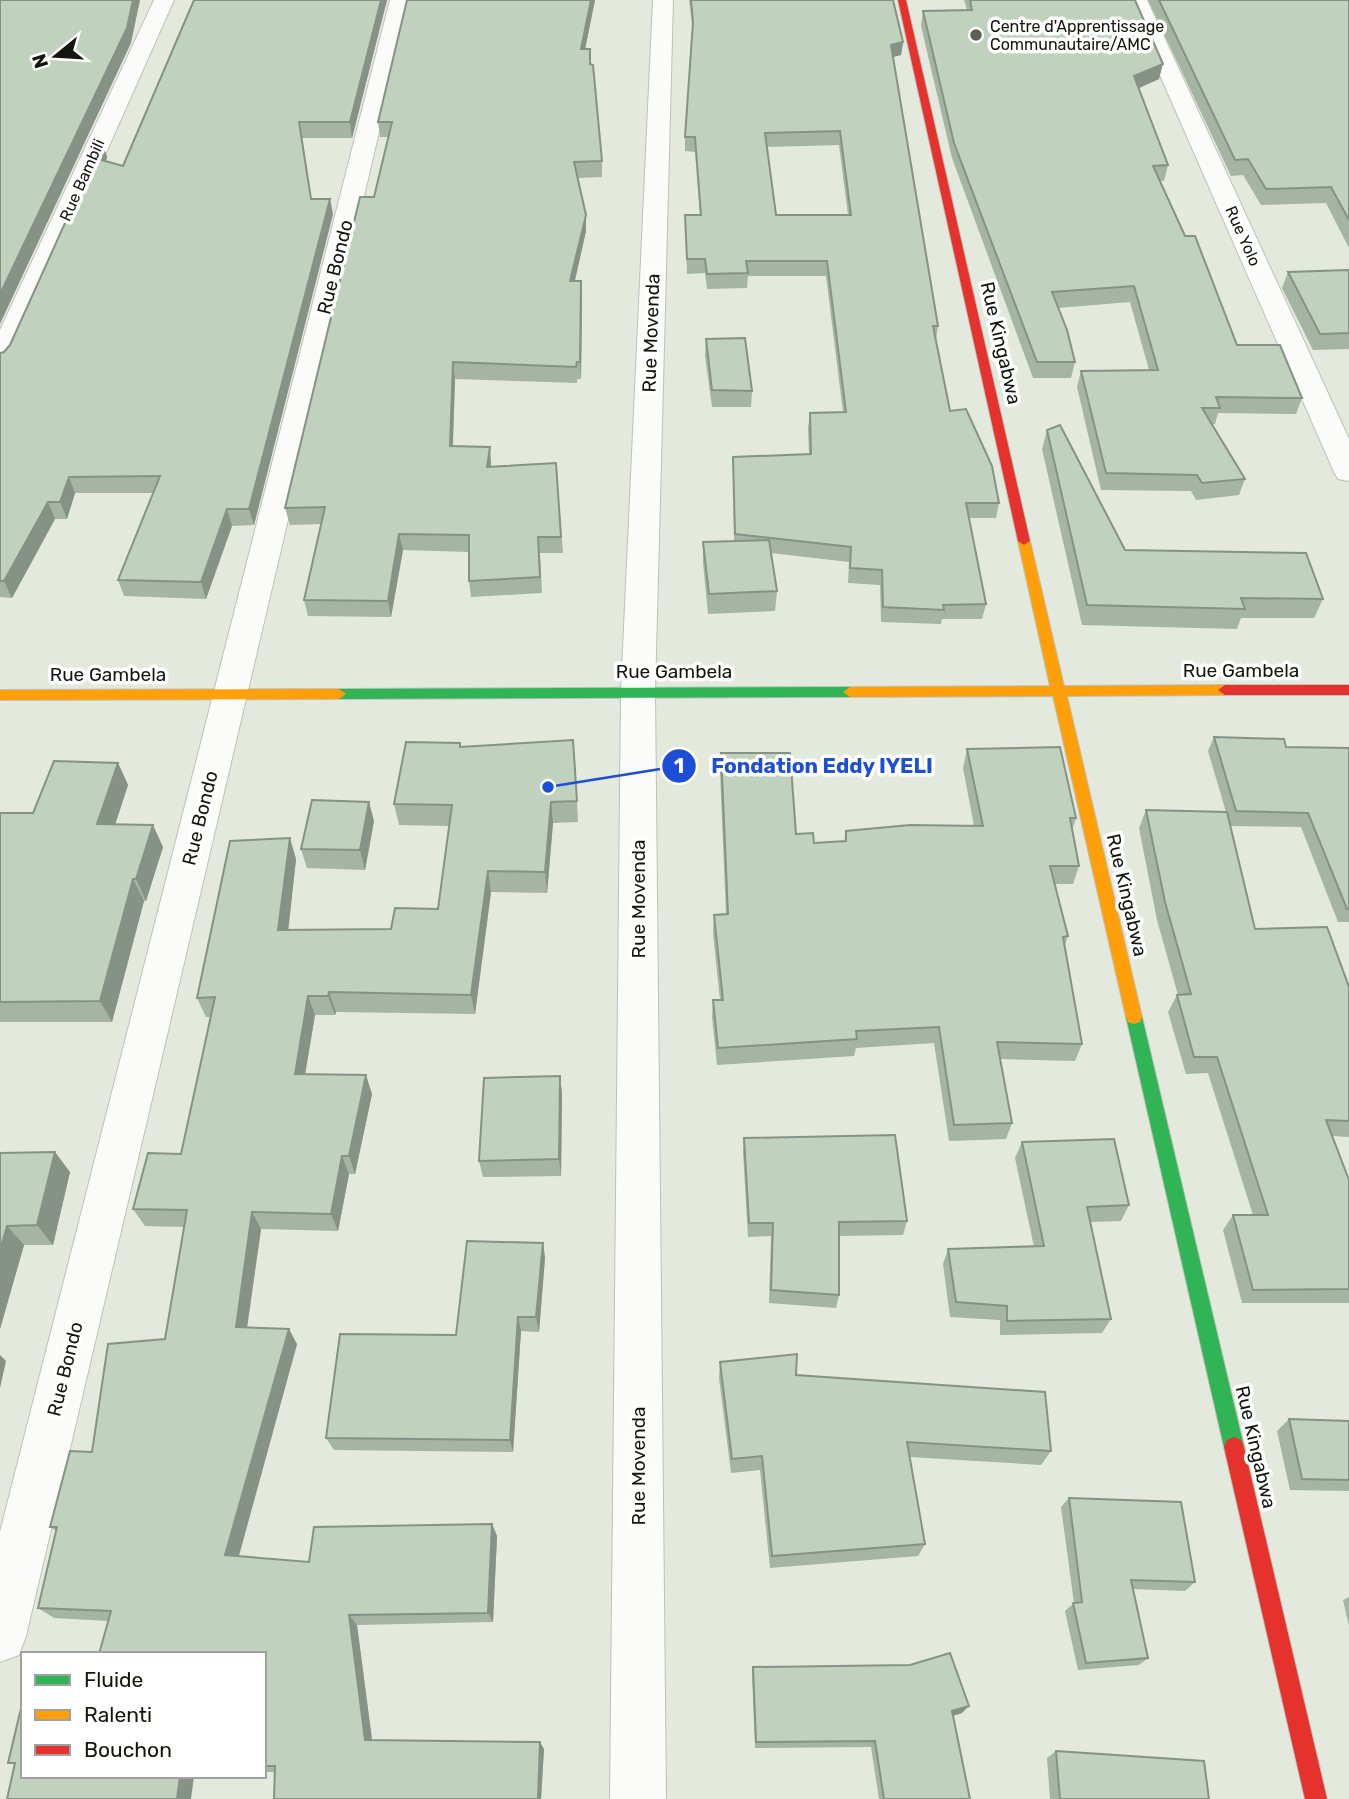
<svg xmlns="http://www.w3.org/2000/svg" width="1349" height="1799" font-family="Rubik,sans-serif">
<rect width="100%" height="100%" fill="#e3e9dc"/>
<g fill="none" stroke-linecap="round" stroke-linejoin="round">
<defs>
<g id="street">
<polygon points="154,0 174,0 14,360 10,366 0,368 0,330"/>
<polygon points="390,0 410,0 26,1636 19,1655 0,1662 0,1532"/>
<polygon points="653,0 673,0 655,692 666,1799 610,1799 621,692"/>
<polygon points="1127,0 1147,0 1349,439 1349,481 1338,479 1334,472"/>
</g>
<g id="fast">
<polygon points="850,687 857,692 850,697 339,699 332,694 339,689"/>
<polygon points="1134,1010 1140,1012 1142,1017 1244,1447 1241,1454 1234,1457 1227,1454 1224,1447 1126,1017 1128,1012"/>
</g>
<g id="slow">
<polygon points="1024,537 1030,541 1064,686 1225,685 1232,690 1225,695 1067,696 1142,1017 1140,1022 1134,1024 1128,1022 1126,1017 1053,696 850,697 843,692 850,687 1050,686 1018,541"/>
<polygon points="339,689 346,694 339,699 0,700 0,690"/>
</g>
<g id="jam">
<polygon points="898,0 906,0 1030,541 1024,545 1018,541"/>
<polygon points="1225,685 1349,685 1349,695 1225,695 1218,690"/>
<polygon points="1234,1437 1241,1440 1244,1447 1327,1799 1305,1799 1224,1447 1227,1440"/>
</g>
</defs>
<use href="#street" stroke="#bdc2b8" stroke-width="2"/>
<use href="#fast" stroke="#bdc2b8" stroke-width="2"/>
<use href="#slow" stroke="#bdc2b8" stroke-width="2"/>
<use href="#jam" stroke="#bdc2b8" stroke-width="2"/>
<use href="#street" fill="#fbfcfa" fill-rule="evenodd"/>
<use href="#fast" fill="#30b455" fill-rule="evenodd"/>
<use href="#slow" fill="#ff9f0a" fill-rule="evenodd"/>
<use href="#jam" fill="#e5322d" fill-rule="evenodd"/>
</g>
<g fill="#a5b4a3" fill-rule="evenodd">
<polygon points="194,0 387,0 352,138 302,138 311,199 333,214 254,525 232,526 206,599 124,596 118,580 154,493 75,493 67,519 55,519 12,598 0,597 0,353 4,352 10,345 102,141 107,157 106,161 123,166"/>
<polygon points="595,0 585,49 590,64 602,161 602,177 577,178 586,215 586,231 575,281 582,297 581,379 577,379 577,383 455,379 453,446 491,463 491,466 556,463 563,553 540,553 542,593 471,597 469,581 469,552 403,550 391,617 308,616 304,600 321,524 290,525 285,508 374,197 389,137 380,137 378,122"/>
<path d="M689,0H893L903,42L901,55L893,57L938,326L936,339L950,411L999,503L996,518H969L986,604L982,619H942L941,624L881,622L880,585L848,583L849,562L771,553L777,591L775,611L708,614L703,563V542L734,541L733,457L809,454L808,428L810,413L843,412L826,276H748L747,288L707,289L705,273L687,274L685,215H700L695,152L685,151V137L693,32ZM839,145L848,215H776L767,147Z"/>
<polygon points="964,0 1135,0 1159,79 1139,88 1168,165 1164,181 1160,181 1237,345 1302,398 1296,414 1218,413 1215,424 1212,424 1245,479 1239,495 1196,500 1191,491 1101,490 1077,387 1081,371 1149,370 1130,302 1058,308 1075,362 1071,378 1033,378 952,158 921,26 923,11 967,10"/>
<polygon points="1148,0 1349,0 1349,248 1326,203 1261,205 1243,175 1231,176"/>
<polygon points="1349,270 1349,349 1313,350 1282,288 1288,272"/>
<polygon points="706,339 752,391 751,407 712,407 705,356"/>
<polygon points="1047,430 1125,550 1323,599 1314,618 1241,618 1237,629 1082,625 1042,449"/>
<polygon points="1214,737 1286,747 1349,748 1349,922 1338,922 1301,827 1230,826 1255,929 1349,987 1349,1137 1333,1136 1349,1180 1349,1303 1242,1303 1223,1230 1233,1215 1253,1215 1208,1073 1186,1074 1168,1012 1177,995 1178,995 1157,920 1139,828 1146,810 1226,812 1208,751"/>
<polygon points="461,746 575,762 578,822 553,823 547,893 491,892 475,1014 336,1012 335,1015 315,1015 305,1074 372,1094 355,1174 349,1174 338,1231 261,1229 247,1327 297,1344 239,1556 309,1562 492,1524 497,1536 493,1622 357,1625 372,1740 544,1749 541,1799 274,1799 275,1772 264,1772 264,1654 108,1621 54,1618 38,1608 56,1531 50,1527 92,1452 165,1339 185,1227 145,1226 133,1209 181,1154 211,1017 206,1017 197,998 296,859 288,930 391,929 438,909 449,826 399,825 394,804"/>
<polygon points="967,749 1076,818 1072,830 1079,866 1073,884 1055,884 1068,936 1065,945 1082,1044 1075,1061 1000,1059 1012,1123 1006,1139 949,1141 934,1043 856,1048 854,1056 717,1065 712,1017 713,1000 720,1000 713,933 714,915 726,914 720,772 721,753 796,834 814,843 844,842 846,831 974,826 963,768"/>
<polygon points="118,763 128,785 115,825 163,847 146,901 144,901 112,1022 0,1022 0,813 33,813"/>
<polygon points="374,821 365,870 307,868 301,849"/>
<polygon points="560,1076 562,1094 561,1176 483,1177 479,1161"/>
<polygon points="744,1138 907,1221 903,1235 839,1236 839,1295 836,1308 769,1303 771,1236 748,1237 743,1152"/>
<polygon points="1022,1142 1129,1205 1121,1221 1090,1222 1111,1319 1102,1333 1000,1335 1000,1320 950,1317 943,1264 948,1249 1034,1247 1015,1158"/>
<polygon points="0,1153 70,1172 53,1245 24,1245 0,1329"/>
<polygon points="543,1243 545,1258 539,1332 521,1331 513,1452 334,1450 326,1438 456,1335"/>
<polygon points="720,1362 796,1375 1051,1451 1041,1465 910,1457 925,1544 918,1556 770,1568 760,1470 731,1473 719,1378"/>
<polygon points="1289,1419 1349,1421 1349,1491 1290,1490 1277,1431"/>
<polygon points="1069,1498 1195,1582 1185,1591 1133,1589 1148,1658 1139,1665 1078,1670 1065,1611 1074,1603 1061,1507"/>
<polygon points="1349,1597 1349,1626 1343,1600"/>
<polygon points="753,1667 962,1713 953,1716 970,1799 879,1799 871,1747 755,1748 752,1674"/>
<polygon points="1056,1751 1209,1799 1050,1799 1047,1758"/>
</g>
<g fill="#869285">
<polygon points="133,0 140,0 131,43 0,324 0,294"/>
<polygon points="381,0 387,0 352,138 350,122"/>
<polygon points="591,0 595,0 582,64 581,49"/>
<polygon points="903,42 901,55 889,58 891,45"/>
<polygon points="1163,64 1159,79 1130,92 1134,76"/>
<polygon points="102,141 107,157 103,174 98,159"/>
<polygon points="330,199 333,214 254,525 249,509"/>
<polygon points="586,215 586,231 571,297 570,281"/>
<polygon points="581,281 582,297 581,379 580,362"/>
<polygon points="453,362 455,379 452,463 450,446"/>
<polygon points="490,447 491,463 489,483 487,467"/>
<polygon points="69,477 75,493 67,519 60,502"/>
<polygon points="48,502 55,519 12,598 4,581"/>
<polygon points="227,509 232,526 206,599 201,582"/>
<polygon points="399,534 403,550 391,617 388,601"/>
<polygon points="118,763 128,785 108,846 97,824"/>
<polygon points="369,802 374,821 365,870 360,850"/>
<polygon points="551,802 553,823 547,893 545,872"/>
<polygon points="153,825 163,847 146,901 136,879"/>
<polygon points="290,838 296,859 286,951 278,930"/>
<polygon points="488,871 491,892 475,1014 471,995"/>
<polygon points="133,879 144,901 112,1022 100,1001"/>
<polygon points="329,992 336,1012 335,1015 328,996"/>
<polygon points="308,996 315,1015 302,1093 295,1074"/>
<polygon points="366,1075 372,1094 355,1174 349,1156"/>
<polygon points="560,1076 562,1094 561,1176 559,1159"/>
<polygon points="55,1152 70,1172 53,1245 37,1225"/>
<polygon points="342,1156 349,1174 338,1231 331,1214"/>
<polygon points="252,1212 261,1229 245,1342 236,1327"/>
<polygon points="7,1226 24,1245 0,1329 0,1250"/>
<polygon points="543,1243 545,1258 539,1332 536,1317"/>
<polygon points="518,1317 521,1331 513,1452 510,1440"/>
<polygon points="289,1329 297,1344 236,1566 225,1555"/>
<polygon points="0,1355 6,1361 0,1388"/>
<polygon points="492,1524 497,1536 493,1622 488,1613"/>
<polygon points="349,1615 357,1625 373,1747 365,1740"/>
<polygon points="969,1706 962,1713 946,1718 952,1711"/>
<polygon points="540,1742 544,1749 541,1799 538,1799"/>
<polygon points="180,1776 194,1776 191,1799 177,1799"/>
</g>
<g fill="#c0d1be" stroke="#869285" stroke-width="2" fill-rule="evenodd">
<polygon points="0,0 133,0 127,28 0,294"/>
<polygon points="194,0 381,0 350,122 299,122 311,199 330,199 249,509 227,509 201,582 118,580 160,476 69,477 60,502 48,502 4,581 0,581 0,353 4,352 10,345 102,141 98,159 123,166"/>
<polygon points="407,0 591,0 581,49 590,49 590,64 593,65 602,161 574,162 586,215 570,281 581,281 580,362 577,362 576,367 453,362 450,446 490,447 487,467 556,463 561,537 538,537 540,577 469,581 469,535 399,534 388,601 304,600 325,507 285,508 360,197 374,197 392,122 378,122"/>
<path d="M691,0H893L903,42L891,45L938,326H933L950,411L966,409L992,466L999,503H966L986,604L943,605L944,610L883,607L882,570L850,568L851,547L735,534L733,457L811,454L810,413L846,412L827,261H746L748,273L707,274L705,259H687L685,215H701L695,137H685L693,22ZM840,131L851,215H776L765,133Z"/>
<polygon points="970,0 1135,0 1163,64 1134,76 1168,165 1153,166 1185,236 1195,236 1237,345 1280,345 1302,398 1216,397 1220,408 1202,408 1245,479 1202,483 1197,475 1106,473 1081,371 1158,370 1134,286 1052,292 1067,330 1075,362 1037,362 954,143 923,11 972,10"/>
<polygon points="1159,0 1349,0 1349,220 1331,187 1266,189 1248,159 1235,160"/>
<polygon points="1349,270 1349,333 1320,334 1288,272"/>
<polygon points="745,338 752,391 712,390 706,339"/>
<polygon points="1060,425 1125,550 1306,553 1323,599 1241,598 1245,609 1087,605 1047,430"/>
<polygon points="769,540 777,591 709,594 703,542"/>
<polygon points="1214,737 1284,739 1286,747 1349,748 1349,909 1347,909 1308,813 1236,811"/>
<polygon points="573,740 577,801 551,802 545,872 488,871 471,995 329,992 328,996 308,996 295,1074 366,1075 349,1156 342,1156 331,1214 252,1212 236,1327 289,1329 225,1555 309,1562 314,1527 492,1524 488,1613 349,1615 365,1740 540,1742 538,1799 274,1799 275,1766 264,1766 264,1654 99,1654 111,1611 38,1608 57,1527 50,1527 70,1451 92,1452 108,1344 165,1339 187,1210 133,1209 148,1153 181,1154 215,997 197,998 230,841 290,838 278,930 391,929 395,908 438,909 452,805 394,804 406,742 460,743 460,747"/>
<polygon points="1060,747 1076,818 1070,818 1079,866 1050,866 1068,936 1063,937 1082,1044 997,1042 1012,1123 954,1125 939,1027 856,1031 857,1039 718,1048 713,1000 723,1000 714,915 728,914 721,753 790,753 796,834 813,833 814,843 846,841 846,831 910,825 983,826 967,749"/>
<polygon points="54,761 118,763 97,824 153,825 136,879 133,879 100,1001 0,1002 0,813 33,813"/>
<polygon points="312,800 369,802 360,850 301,849"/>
<polygon points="1146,810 1227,812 1255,929 1327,927 1349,987 1349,1121 1326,1120 1349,1180 1349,1289 1253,1290 1233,1215 1268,1215 1217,1057 1194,1057 1177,995 1191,994 1165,902"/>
<polygon points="560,1076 559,1159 479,1161 484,1078"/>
<polygon points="895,1135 907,1221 839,1222 839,1295 771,1290 773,1223 749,1223 744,1138"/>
<polygon points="1114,1139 1129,1205 1087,1207 1111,1319 1007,1321 1007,1306 956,1302 948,1249 1044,1246 1022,1142"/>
<polygon points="55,1152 37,1225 7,1226 0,1250 0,1153"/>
<polygon points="467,1241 543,1243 536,1317 518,1317 510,1440 326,1438 340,1334 456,1335"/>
<polygon points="797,1354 796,1375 1045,1392 1051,1451 907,1442 925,1544 772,1556 762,1456 732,1459 720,1362"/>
<polygon points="1289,1419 1349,1421 1349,1480 1302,1479"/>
<polygon points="1069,1498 1181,1502 1195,1582 1131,1580 1148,1658 1086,1663 1073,1603 1082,1602"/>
<polygon points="950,1653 969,1706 952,1711 970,1799 884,1799 875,1741 756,1742 753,1667 910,1665"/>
<polygon points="23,1700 23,1776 180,1776 177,1799 7,1799 15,1763 8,1763"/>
<polygon points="1056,1751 1204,1761 1209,1799 1060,1799"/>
</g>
<circle fill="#5c6056" stroke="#fff" stroke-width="2.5" cx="976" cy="35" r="7"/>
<g text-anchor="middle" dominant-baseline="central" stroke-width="7" stroke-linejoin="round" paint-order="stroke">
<g font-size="16" fill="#13160e" stroke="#fff" text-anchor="start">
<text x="990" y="26">Centre d'Apprentissage<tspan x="990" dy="18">Communautaire/AMC</tspan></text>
</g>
<g font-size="16" fill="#13160e" stroke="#fff">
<text transform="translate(82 180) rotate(-66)">Rue Bambili</text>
<text transform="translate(1243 236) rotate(66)">Rue Yolo</text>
</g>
<g font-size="19" fill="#13160e" stroke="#fff">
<text transform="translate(335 267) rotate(-76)">Rue Bondo</text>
<text transform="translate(651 333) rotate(-88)">Rue Movenda</text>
<text transform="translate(1001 343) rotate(77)">Rue Kingabwa</text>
<text x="1241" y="670">Rue Gambela</text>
<text x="674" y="671">Rue Gambela</text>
<text x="108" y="674">Rue Gambela</text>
<text transform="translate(200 818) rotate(-76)">Rue Bondo</text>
<text transform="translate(1127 895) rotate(77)">Rue Kingabwa</text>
<text transform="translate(638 899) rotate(-90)">Rue Movenda</text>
<text transform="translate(65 1369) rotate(-76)">Rue Bondo</text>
<text transform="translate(1256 1447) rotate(77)">Rue Kingabwa</text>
<text transform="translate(638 1466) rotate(-90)">Rue Movenda</text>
</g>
</g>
<path fill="none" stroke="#1d4ed8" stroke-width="2.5" d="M548 787L679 766"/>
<g fill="#1d4ed8" stroke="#fff" stroke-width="2.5">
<circle cx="548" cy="787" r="7"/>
<circle cx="679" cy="766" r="18"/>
</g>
<g font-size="21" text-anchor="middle" font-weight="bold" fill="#fff">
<text x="679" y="773">1</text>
</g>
<g font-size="21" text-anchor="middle" font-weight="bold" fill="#1d4ed8" stroke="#fff" stroke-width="7" stroke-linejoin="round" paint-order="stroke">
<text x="822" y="773">Fondation Eddy IYELI</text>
</g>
<rect x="21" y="1652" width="245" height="126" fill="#ffffff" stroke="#a1a29f" stroke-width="2"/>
<rect x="35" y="1675" width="35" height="10" fill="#30b455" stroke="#a1a29f" stroke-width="2"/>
<text x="84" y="1687" font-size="21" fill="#13160e">Fluide</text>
<rect x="35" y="1710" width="35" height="10" fill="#ff9f0a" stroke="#a1a29f" stroke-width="2"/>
<text x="84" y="1722" font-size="21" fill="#13160e">Ralenti</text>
<rect x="35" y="1745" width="35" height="10" fill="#e5322d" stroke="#a1a29f" stroke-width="2"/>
<text x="84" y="1757" font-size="21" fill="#13160e">Bouchon</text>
<g transform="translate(56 56) rotate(252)" stroke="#ffffff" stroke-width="5" paint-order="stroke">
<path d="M0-5L12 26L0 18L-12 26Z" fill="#13160e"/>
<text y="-10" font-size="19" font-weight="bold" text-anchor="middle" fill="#13160e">N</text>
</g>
</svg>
